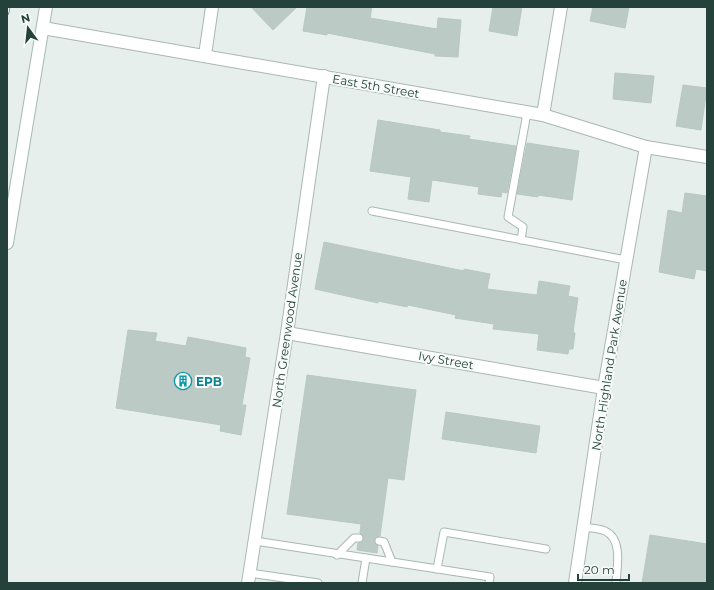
<svg xmlns="http://www.w3.org/2000/svg" width="714" height="590" font-family="Montserrat,sans-serif">
<rect width="100%" height="100%" fill="#e6efeb"/>
<g fill="#bbcac4" stroke="#b8c9c2">
<polygon points="251,7 297,7 273,30"/>
<polygon points="307,7 372,7 370,18 437,29 438,18 461,20 458,57 435,56 435,54 327,33 327,35 303,31"/>
<polygon points="493,7 522,7 517,36 489,31"/>
<polygon points="593,7 629,7 625,28 590,21"/>
<polygon points="615,73 654,76 651,103 613,99"/>
<polygon points="683,85 707,88 701,130 676,126"/>
<polygon points="378,120 440,130 440,132 470,136 469,139 516,146 507,193 502,192 501,197 478,194 479,187 432,180 429,202 408,199 411,177 370,171"/>
<polygon points="527,143 579,151 572,200 538,195 538,197 517,194"/>
<polygon points="685,193 707,196 707,271 696,269 694,279 659,272 668,210 682,213"/>
<polygon points="324,242 464,271 464,269 490,274 487,289 537,295 539,281 570,286 568,296 578,298 573,332 575,333 573,349 569,349 568,354 537,350 539,334 493,329 494,324 455,318 456,315 408,305 407,307 378,301 378,303 315,289"/>
<polygon points="128,330 157,333 155,341 186,346 188,337 246,348 245,357 250,358 242,405 246,405 241,435 220,431 221,425 116,408"/>
<polygon points="307,375 416,390 404,480 388,478 380,536 376,537 374,540 378,546 377,553 357,550 358,543 362,542 364,538 360,533 361,524 287,514"/>
<polygon points="446,412 540,426 536,453 442,439"/>
<polygon points="650,535 707,544 707,583 642,583"/>
</g>
<g fill="none" stroke-linecap="round" stroke-linejoin="round">
<defs>
<g id="service">
<polyline points="372,211 626,260"/>
<polyline points="521,240 523,227 508,217 527,113"/>
<path d="M583,527C590,528 599,528 605,531C623,539 617,567 616,583"/>
<polyline points="255,541 490,577 489,583"/>
<polyline points="379,541 384,542 392,562"/>
<polyline points="337,555 354,538 359,538"/>
<polyline points="437,569 444,532 546,549"/>
<polyline points="250,573 318,583"/>
<polyline points="362,583 366,558"/>
</g>
<g id="minor">
<polyline points="43,28 543,115 646,147 707,157"/>
<polyline points="205,55 212,7"/>
<polyline points="543,115 561,7"/>
<polyline points="287,333 604,388"/>
<polyline points="248,583 287,333 324,76"/>
<polyline points="575,583 604,388 646,147"/>
</g>
<polyline id="secondary" points="7,243 46,7"/>
</defs>
<use href="#service" stroke="#a8b8b2" stroke-width="9"/>
<use href="#minor" stroke="#a8b8b2" stroke-width="14"/>
<use href="#secondary" stroke="#a4bbb3" stroke-width="14"/>
<use href="#service" stroke="#fff" stroke-width="7"/>
<use href="#minor" stroke="#fff" stroke-width="12"/>
<use href="#secondary" stroke="#fff" stroke-width="12"/>
<defs>
<polyline id="rail" points="7,13 8,7"/>
</defs>
<use href="#rail" stroke="#5f7d75" stroke-width="4.5"/>
<use href="#rail" stroke="#f7fbf9" stroke-width="3" stroke-dasharray="9" stroke-linecap="butt"/>
</g>
<defs>
<symbol id="building-ring" viewBox="-11 -11 22 22"><circle r="9.5" fill="#f7fbf9" stroke="#0f9aa8" stroke-width="1.5"/><path d="M-4-6H4V6H1V3H-1V6H-4ZM-2.5-4.3h1.7v1.8h-1.7ZM.8-4.3h1.7v1.8H.8ZM-2.5-1h1.7V.8h-1.7ZM.8-1h1.7V.8H.8Z" fill="#0f9aa8"/></symbol>
</defs>
<g fill-rule="evenodd">
<use href="#building-ring" x="173" y="371" width="20" height="20"/>
</g>
<g text-anchor="middle" dominant-baseline="central" stroke-width="4" stroke-linejoin="round" paint-order="stroke">
<g font-size="12" fill="#24423a" stroke="#f7fbf9">
<text transform="translate(376 86) rotate(10)">East 5th Street</text>
<text transform="translate(287 330) rotate(-82)">North Greenwood Avenue</text>
<text transform="translate(446 360) rotate(10)">Ivy Street</text>
<text transform="translate(609 365) rotate(-81)">North Highland Park Avenue</text>
</g>
<g font-size="12" font-weight="bold" fill="#0d838f" stroke="#f7fbf9" text-anchor="start">
<text x="196" y="381">EPB</text>
</g>
</g>
<rect width="714" height="590" fill="none" stroke="#24423a" stroke-width="16"/>
<g transform="translate(28 28) rotate(345)" stroke="#f7fbf9" stroke-width="3" paint-order="stroke">
<path d="M0-3L7 15L0 10L-7 15Z" fill="#24423a"/>
<text y="-6" font-size="11" font-weight="bold" text-anchor="middle" fill="#24423a">N</text>
</g>
<path d="M578 574v6h51v-6" fill="none" stroke="#24423a" stroke-width="2"/>
<text x="584" y="574" font-size="12" fill="#24423a" stroke="#f7fbf9" stroke-width="3" paint-order="stroke">20 m</text>
</svg>
